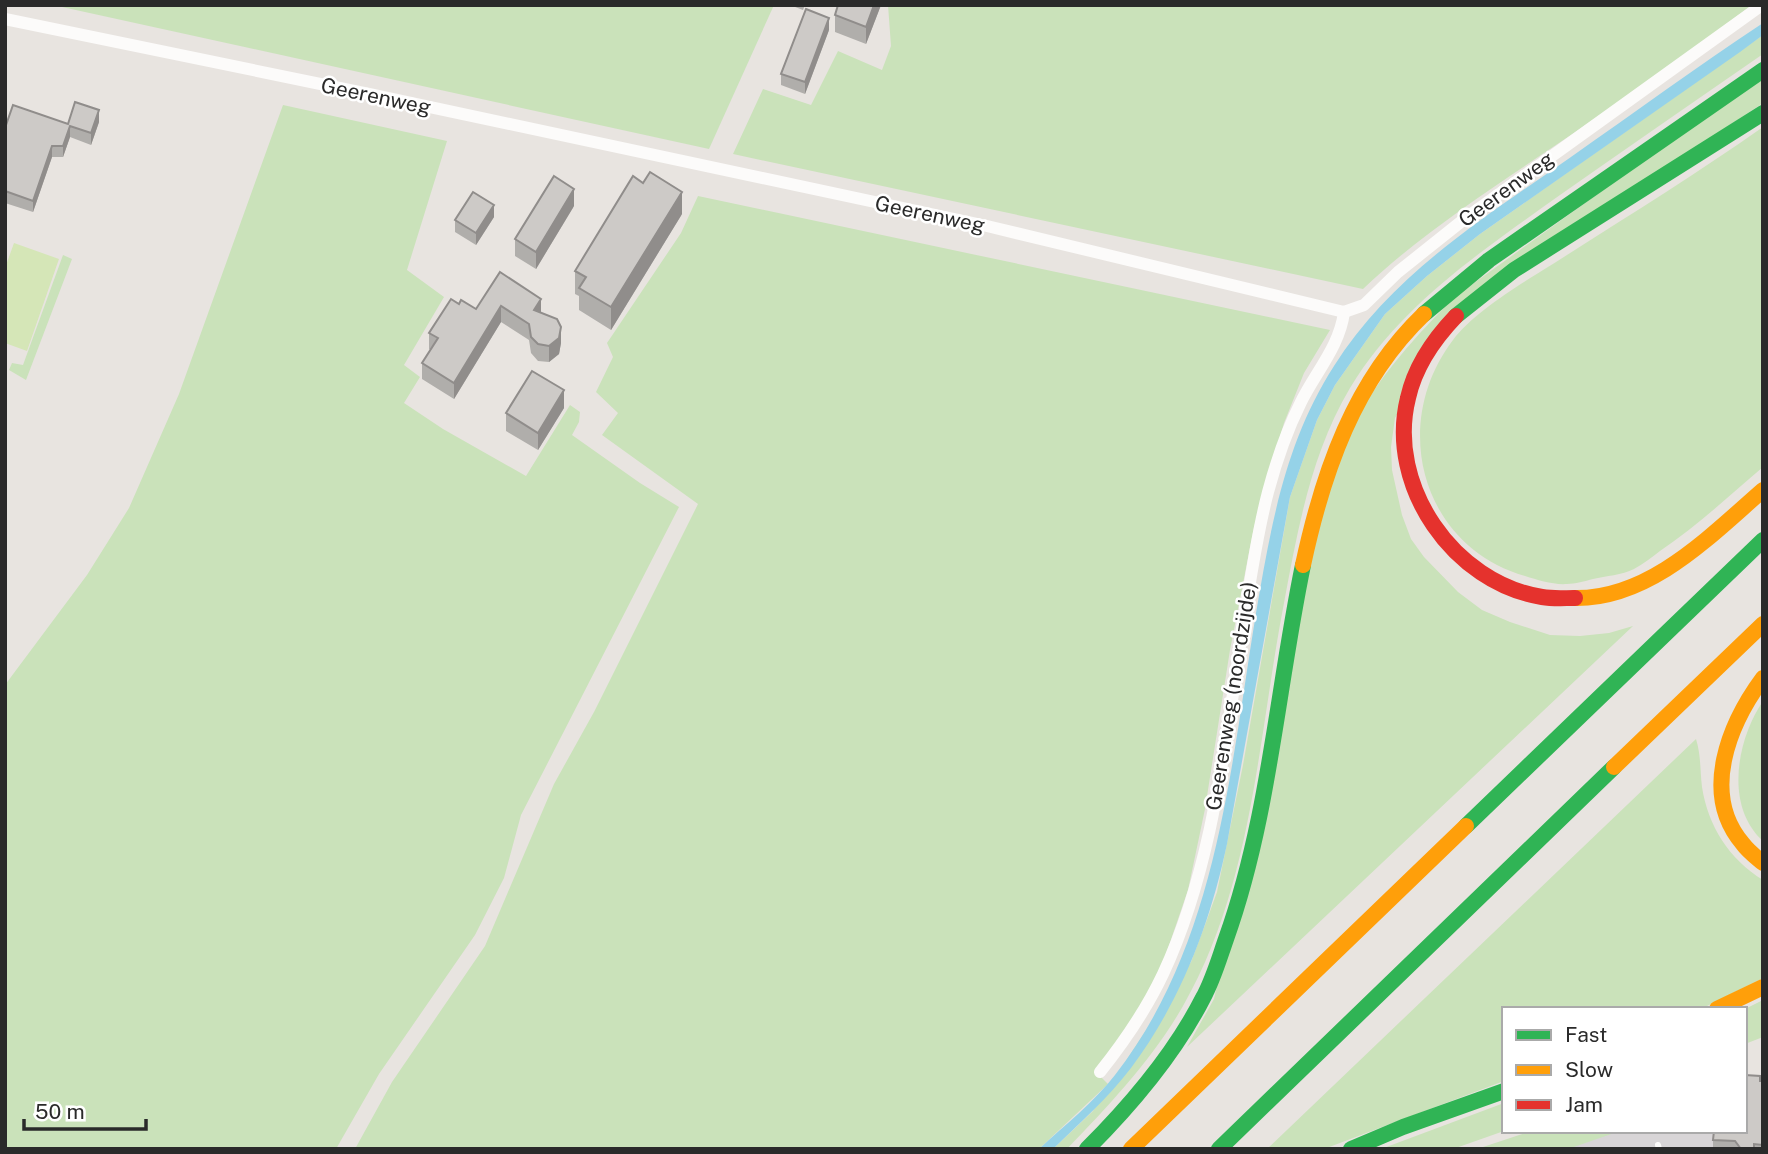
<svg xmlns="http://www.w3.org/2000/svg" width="1768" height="1154" font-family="'Public Sans',sans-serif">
<rect width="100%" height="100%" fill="#e8e4e0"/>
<polygon fill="#d8d5d7" points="1553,1131 1745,1131 1763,1149 1495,1149"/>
<g fill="#cae2ba">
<polygon points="53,5 774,5 709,149"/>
<path d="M888,5H1752C1699,44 1646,84 1591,121C1515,174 1430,225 1363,289L733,154L763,89L811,105L838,51L882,70L891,46Z"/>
<path d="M1763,35V54C1695,101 1627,148 1560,195C1482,251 1401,304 1350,388C1311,454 1298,528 1284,603C1258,737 1253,884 1183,1006C1152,1060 1110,1104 1067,1149H1053L1093,1111L1191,962L1205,925L1217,892L1243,765L1290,497L1317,420L1335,385L1385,314L1427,276L1480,234Z"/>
<path d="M1763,75V103L1460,304L1395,418L1391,447L1392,470L1402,515L1411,539L1424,557L1458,592L1482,610L1510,622L1550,635L1580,636L1609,633L1633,626L1187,1047L1214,999L1324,503C1333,479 1339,449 1351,427C1379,377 1416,335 1456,296Z"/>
<polygon points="283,105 447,141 407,270 444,297 404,365 420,377 404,403 443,429 526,476 570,405 580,412 579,422 572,435 640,483 679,507 521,815 504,878 475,935 379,1074 336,1149 5,1149 5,685 87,575 129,508 179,394"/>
<path d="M1763,127V467C1729,496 1697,526 1660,551C1652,557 1643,564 1634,569C1622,575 1606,576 1593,579C1585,581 1575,584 1567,584C1553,585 1538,580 1525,576C1421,546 1389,424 1453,340C1477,308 1533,277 1567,255C1633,213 1699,172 1763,127Z"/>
<polygon points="698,196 1330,330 1304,373 1284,423 1254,527 1230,650 1205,809 1188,890 1165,957 1139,1012 1096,1072 1108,1084 1039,1149 355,1149 392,1082 485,946 554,784 594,712 698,504 602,435 618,413 596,392 613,357 607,343 681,233"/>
<polygon points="63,255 72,259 26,380 9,370 12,363 23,365"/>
<path d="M1763,701V841C1724,806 1737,739 1763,701Z"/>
<path d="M1696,739C1701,755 1700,770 1702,787C1708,826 1729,859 1763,880V978L1701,1009H1504V1081L1324,1149H1267Z"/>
<polygon points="1763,1000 1763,1037 1745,1044 1745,1009"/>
<polygon points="1504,1103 1504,1131 1453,1149 1381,1149"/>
<polygon points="1531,1131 1620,1131 1568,1149 1477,1149"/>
</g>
<polygon fill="#d5e6b7" points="14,243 59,259 27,351 5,343 5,268"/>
<path fill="#95d2e8" d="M1763,23V35L1740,52L1480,234L1427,276L1385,314L1335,385L1317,420L1290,497L1227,844C1210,924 1181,1001 1131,1068C1108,1098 1080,1123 1053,1149H1039C1065,1125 1094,1102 1115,1075C1217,944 1230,771 1256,613C1271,526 1285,442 1334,366C1391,275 1485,217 1571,157C1635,112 1698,66 1763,23Z"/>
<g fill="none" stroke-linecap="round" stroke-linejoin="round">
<polyline stroke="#fcfbfa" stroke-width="6" points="1658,1145 1659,1149"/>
<g stroke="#fcfbfa" stroke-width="12">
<polyline points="5,19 369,94 987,226 1344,312 1364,305 1398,272 1467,217 1762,5"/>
<path d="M1100,1072C1124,1042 1146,1010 1163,974C1216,860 1226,730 1246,607C1252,569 1258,530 1268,492C1276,462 1287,430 1301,402C1315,373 1340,346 1344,312"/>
</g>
<g stroke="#30b455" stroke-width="16">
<polyline points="1424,314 1489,260 1763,70"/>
<polyline points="1456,316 1514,270 1763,113"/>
<polyline points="1466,826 1763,540"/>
<path d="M1087,1149C1132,1104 1174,1055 1203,998C1213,980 1219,959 1226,939C1269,819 1277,690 1303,565"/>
<polyline points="1219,1149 1614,767"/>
<polyline points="1351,1149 1403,1127 1504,1091"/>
</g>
<g stroke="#ff9f0a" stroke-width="16">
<path d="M1303,565C1323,472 1354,381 1424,314"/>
<path d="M1575,598C1650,599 1710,536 1763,490"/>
<path d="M1763,678C1729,724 1700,794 1743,844C1748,851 1756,857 1763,863"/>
<polyline points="1614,767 1763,624"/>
<polyline points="1717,1009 1763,987"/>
<polyline points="1131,1149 1466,826"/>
</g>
<path stroke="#e5322d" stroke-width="16" d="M1456,316C1434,339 1415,366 1408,398C1386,486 1454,583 1542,597C1553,599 1564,598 1575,598"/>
</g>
<g fill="#b0aeab">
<polygon points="790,5 805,5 803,10"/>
<polygon points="838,5 881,5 866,44 835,32 835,15"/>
<polygon points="829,30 805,94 781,85 781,74"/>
<polygon points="99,122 91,145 70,137 63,157 52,157 33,212 5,203 5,128"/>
<polygon points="574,206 536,269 515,256 515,239"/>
<polygon points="682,214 611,330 579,310 579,296 575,294 575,271"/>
<polygon points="494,217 476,245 455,232 455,220"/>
<polygon points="500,272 541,313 561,343 559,354 549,362 538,361 531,353 529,340 501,322 454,399 422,379 422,363 431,350 429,349 429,333 459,304 476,309"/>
<polygon points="564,408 538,450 506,431 506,413"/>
<polygon points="1760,1081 1763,1081 1763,1149 1713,1149 1713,1140"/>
</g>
<g fill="#908d8b">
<polygon points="874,5 881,5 866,44 866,27"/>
<polygon points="829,18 829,30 805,94 805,82"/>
<polygon points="99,110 99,122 91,145 91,133"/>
<polygon points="70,126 70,137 63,157 63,146"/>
<polygon points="52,146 52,157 33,212 33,201"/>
<polygon points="574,189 574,206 536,269 536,252"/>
<polygon points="682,192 682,214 611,330 611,307"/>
<polygon points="494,205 494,217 476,245 476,233"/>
<polygon points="541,299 541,315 534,310"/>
<polygon points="501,306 501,322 454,399 454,383"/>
<polygon points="561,327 561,343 559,354 549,362 549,346"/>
<polygon points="564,390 564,408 538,450 538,433"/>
</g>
<g fill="#cdcac7" stroke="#908d8b" stroke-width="2">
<polygon points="838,5 874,5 866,27 835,15"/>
<polygon points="806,9 829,18 805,82 781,74"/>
<polygon points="75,102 99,110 91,133 70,126 63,146 52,146 33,201 5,191 5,128 13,105 68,124"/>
<polygon points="650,172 682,192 611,307 579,288 586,277 575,271 633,176 643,183"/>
<polygon points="554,176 574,189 536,252 515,239"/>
<polygon points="473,192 494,205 476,233 455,220"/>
<polygon points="500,272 541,299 534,310 557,319 561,327 559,338 549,346 538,344 531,337 529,324 501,306 454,383 422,363 438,338 429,333 451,299 459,304 461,300 476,309"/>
<polygon points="532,371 564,390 538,433 506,413"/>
<polygon points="1745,1075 1760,1076 1760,1081 1763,1081 1763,1145 1754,1144 1754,1149 1741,1149 1735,1141 1713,1140 1714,1131 1745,1131"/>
</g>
<g text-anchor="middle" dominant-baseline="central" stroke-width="5" stroke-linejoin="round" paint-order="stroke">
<g font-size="21" fill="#2a2a2a" stroke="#fff">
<text transform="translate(376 96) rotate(12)">Geerenweg</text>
<text transform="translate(1506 189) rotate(-36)">Geerenweg</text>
<text transform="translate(930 214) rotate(12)">Geerenweg</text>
<text transform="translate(1231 696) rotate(-81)">Geerenweg (noordzijde)</text>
</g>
</g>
<rect width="1768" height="1154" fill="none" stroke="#2a2a2a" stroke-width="14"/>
<rect x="1502" y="1007" width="245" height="126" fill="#ffffff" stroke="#aaaaaa" stroke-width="2"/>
<rect x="1516" y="1030" width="35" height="10" fill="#30b455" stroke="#aaaaaa" stroke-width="2"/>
<text x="1565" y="1042" font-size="21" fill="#2a2a2a">Fast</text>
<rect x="1516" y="1065" width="35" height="10" fill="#ff9f0a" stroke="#aaaaaa" stroke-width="2"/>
<text x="1565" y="1077" font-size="21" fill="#2a2a2a">Slow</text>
<rect x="1516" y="1100" width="35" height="10" fill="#e5322d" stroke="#aaaaaa" stroke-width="2"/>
<text x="1565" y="1112" font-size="21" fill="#2a2a2a">Jam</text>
<path d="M24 1119v10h122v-10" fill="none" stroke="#2a2a2a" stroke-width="3.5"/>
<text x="35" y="1119" font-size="21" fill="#2a2a2a" stroke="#ffffff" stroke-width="5" paint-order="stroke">50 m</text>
</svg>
